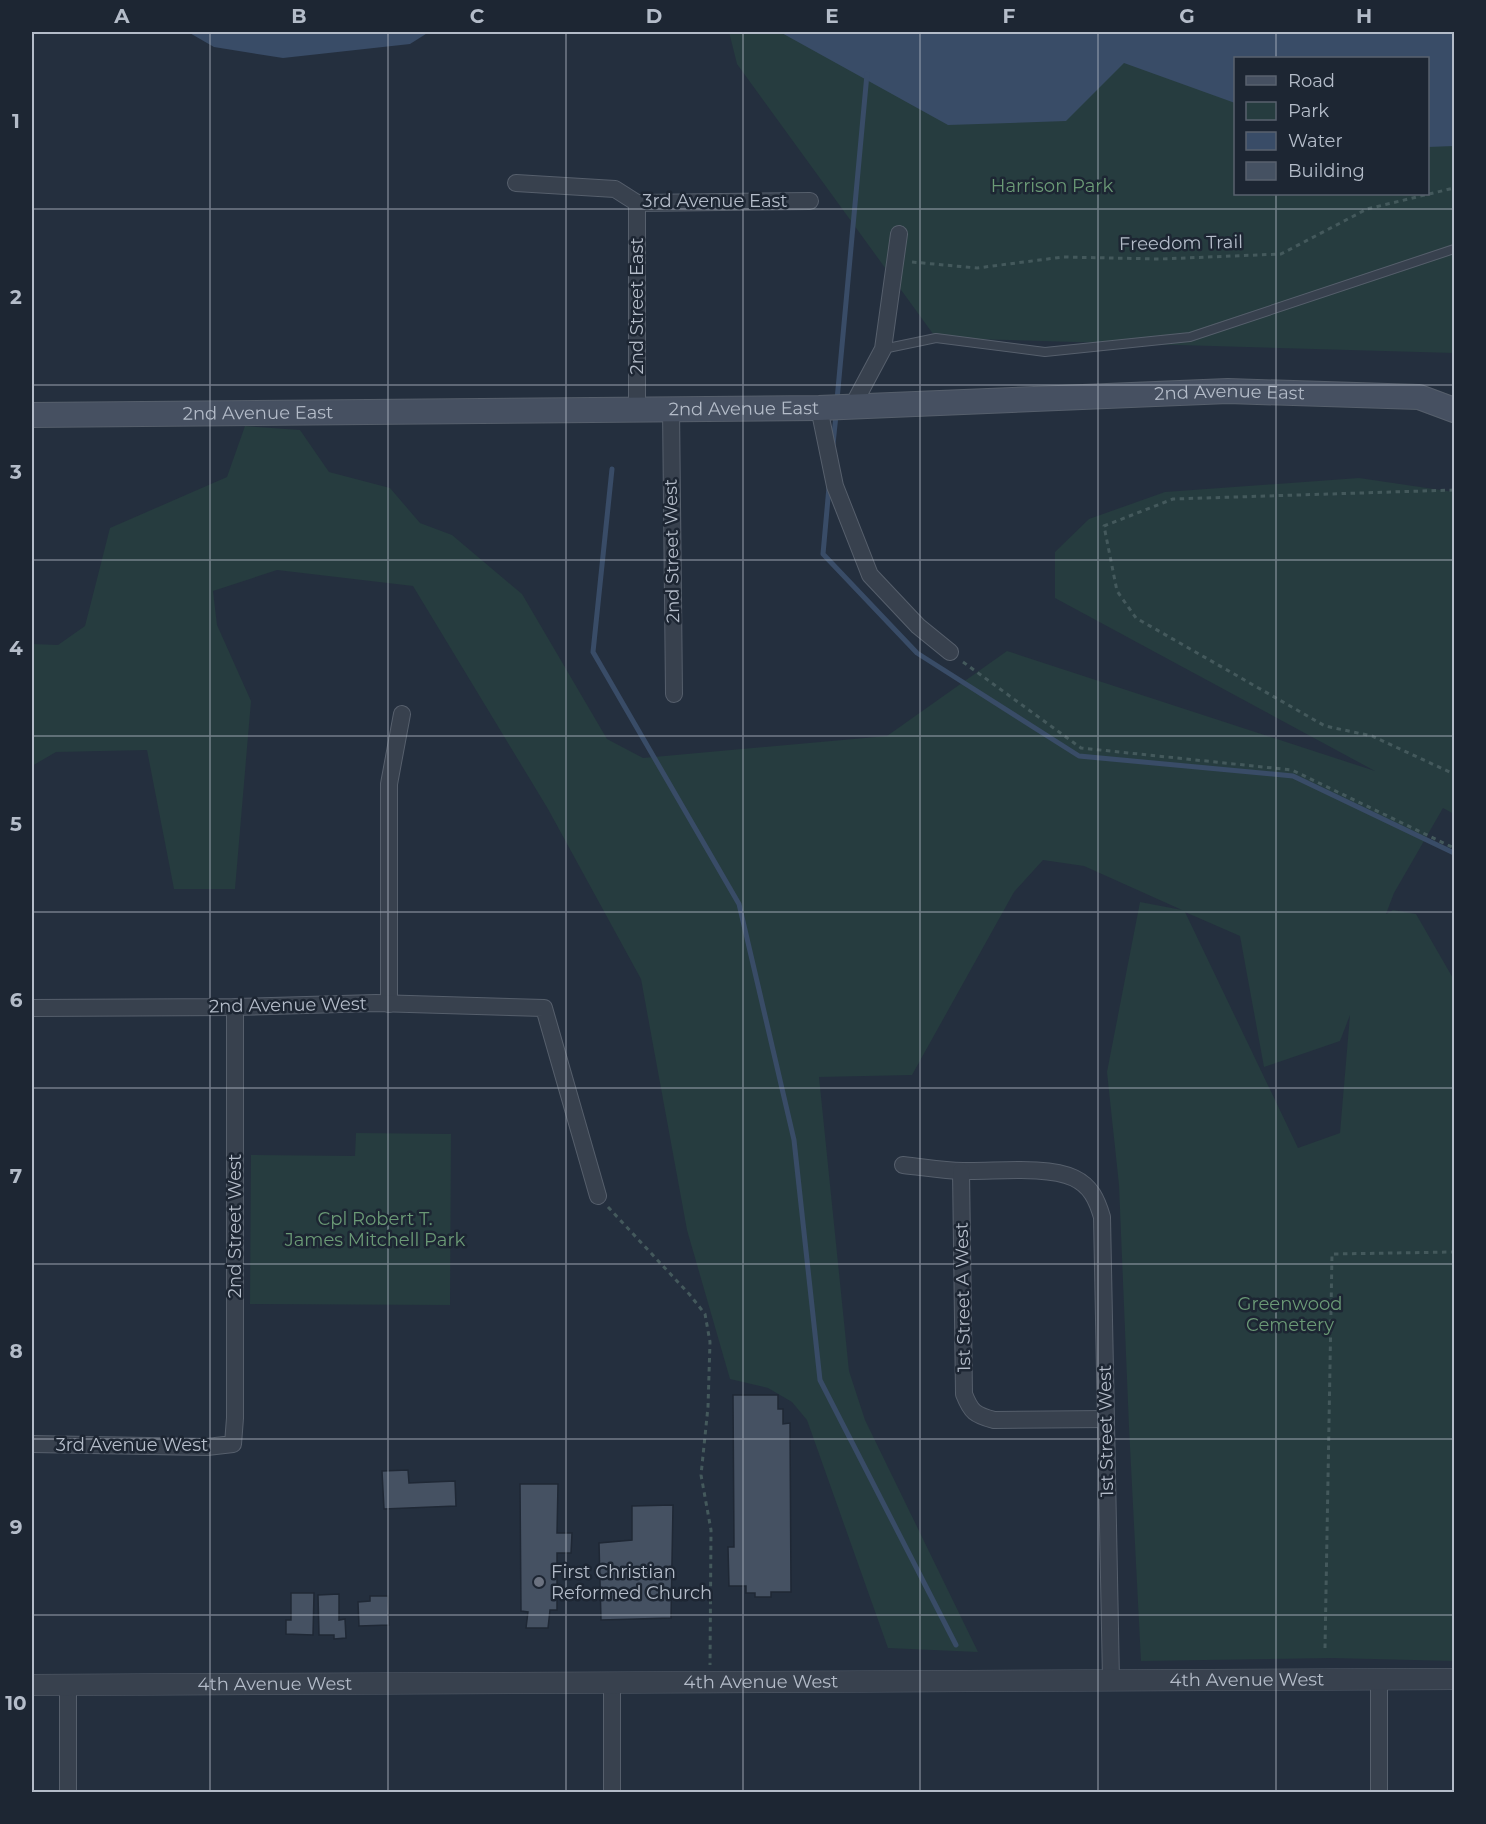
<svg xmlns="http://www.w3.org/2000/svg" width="1486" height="1824" font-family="Montserrat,sans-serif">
<rect width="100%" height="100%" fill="#242f3e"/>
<g fill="#263c3f" fill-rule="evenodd">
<path d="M729,32H1454V353L936,338L737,64ZM1236,58H1428V194H1236Z"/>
<path d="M245,426L300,430L329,472L390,488L420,523L452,535L522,594L607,739L643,758L887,736L1007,651L1375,771L1055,598V552L1089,519L1165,492L1359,478L1454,492V814L1443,808L1394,893L1386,914L1393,910L1416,914L1454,980V1661L1332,1658L1141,1661L1129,1427L1119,1185L1107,1072L1140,902L1182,910L1084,866L1043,860L1014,892L912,1075L819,1077L849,1371L865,1420L978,1652L888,1648L807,1420L792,1402L768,1388L730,1379L687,1230L641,979L548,809L413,586L277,570L213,591L217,625L251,701L235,889H174L147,750L56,752L32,766V644L58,645L85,626L110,528L227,477ZM1185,912L1240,936L1264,1067L1340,1041L1350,1015L1340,1133L1298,1148Z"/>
<polygon points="356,1133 451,1134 450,1305 250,1304 251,1155 355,1156"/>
</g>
<g fill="#394c67">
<polygon points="188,32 429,32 410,44 283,58 214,47"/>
<polygon points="780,32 1454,32 1454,146 1428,147 1428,58 1236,58 1235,103 1124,63 1066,121 948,125"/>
</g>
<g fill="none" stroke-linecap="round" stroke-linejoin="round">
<g stroke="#394c67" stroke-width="5">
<polyline points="837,400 867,74"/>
<polyline points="833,444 836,415"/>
<polyline points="612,469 593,652 739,904 794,1140 820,1380 956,1645"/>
<polyline points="829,487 823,554 917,653 1079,756 1293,776 1454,853"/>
</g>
</g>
<g fill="#455162" stroke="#1f2835" stroke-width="1.5">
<polygon points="733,1395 778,1395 778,1409 783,1409 783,1424 790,1423 791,1592 771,1592 771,1597 755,1597 755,1593 746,1593 746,1586 729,1586 728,1547 734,1547"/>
<polygon points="408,1470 409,1483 455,1481 456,1506 384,1509 382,1471"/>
<polygon points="520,1484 558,1484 557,1533 572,1533 571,1553 557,1553 557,1610 550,1610 548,1628 526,1628 528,1612 521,1611"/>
<polygon points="673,1505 671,1618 601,1620 599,1543 632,1540 632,1506"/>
<polygon points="291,1593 314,1593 313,1635 286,1634 286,1620 291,1620"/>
<polygon points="339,1594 339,1620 345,1619 346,1638 334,1639 334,1635 319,1635 318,1595"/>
<polygon points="370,1596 388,1596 389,1625 359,1626 358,1602 370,1601"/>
</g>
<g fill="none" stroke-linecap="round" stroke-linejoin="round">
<defs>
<polyline id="service" points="883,349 936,338 1045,352 1190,337 1454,249"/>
<g id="minor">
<polyline points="516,183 615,189 637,203 810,201"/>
<polyline points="852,407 883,349 899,234"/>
<polyline points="671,408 674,694"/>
<polyline points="819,408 835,486 870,575 918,626 950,652"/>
<polyline points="637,409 637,203"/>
<polyline points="389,1004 389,784 402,714"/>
<polyline points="32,1008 235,1007 376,1003 544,1008 598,1196"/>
<path d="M903,1165C923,1167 943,1171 963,1171C994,1172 1047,1165 1074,1178C1091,1186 1097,1200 1102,1217L1111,1680"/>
<path d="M961,1171L964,1394C971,1412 975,1415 994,1420L1106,1419"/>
<polyline points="32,1444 207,1447 233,1444 235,1418 235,1007"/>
<polyline points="1379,1679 1379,1792"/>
<polyline points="68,1792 68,1685"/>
<polyline points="612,1792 612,1682"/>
</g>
<g id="tertiary">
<path id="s1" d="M32,1685L1454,1679"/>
</g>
<g id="secondary">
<path id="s2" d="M32,415L819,408L1228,391L1419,397L1454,410"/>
</g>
</defs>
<use href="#service" stroke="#565f6c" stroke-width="10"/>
<use href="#minor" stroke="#565f6c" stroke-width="18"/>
<use href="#tertiary" stroke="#565f6c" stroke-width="22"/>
<use href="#secondary" stroke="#565f6c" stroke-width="26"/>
<g stroke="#44595c" stroke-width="3" stroke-dasharray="4.5 4.5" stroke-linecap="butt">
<polyline points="912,262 977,268 1063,257 1160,259 1281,254 1367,209 1454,188"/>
<polyline points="1454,490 1173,499 1104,526 1117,591 1136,618 1325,726 1372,736 1454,774"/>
<polyline points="963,662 1081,748 1292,770 1454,848"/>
<polyline points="608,1207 690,1295 705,1314 710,1342 708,1407 701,1475 711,1530 710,1665"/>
<polyline points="1325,1648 1332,1254 1454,1252"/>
</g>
<use href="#service" stroke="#38414e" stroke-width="8"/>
<use href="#minor" stroke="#38414e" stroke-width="16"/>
<use href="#tertiary" stroke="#38414e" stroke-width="21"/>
<use href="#secondary" stroke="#465061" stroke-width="24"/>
</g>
<path fill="none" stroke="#b4bcc9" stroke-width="1.5" stroke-opacity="0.55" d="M210,32V1792M388,32V1792M566,32V1792M743,32V1792M920,32V1792M1098,32V1792M1276,32V58M1276,194V1792M32,209H1454M32,385H1454M32,560H1454M32,736H1454M32,912H1454M32,1088H1454M32,1264H1454M32,1439H1454M32,1615H1454"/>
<circle fill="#6b7280" stroke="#1d2633" stroke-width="2" cx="539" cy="1582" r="6"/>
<g text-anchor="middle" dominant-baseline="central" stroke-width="5" stroke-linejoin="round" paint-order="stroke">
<g font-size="18" fill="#6b9a76" stroke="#1d2633">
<text x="1052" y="186">Harrison Park</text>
<text x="375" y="1219">Cpl Robert T.<tspan x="375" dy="21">James Mitchell Park</tspan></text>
<text x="1290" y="1304">Greenwood<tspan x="1290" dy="21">Cemetery</tspan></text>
</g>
<g font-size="18" fill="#b4bcc9" stroke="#1d2633">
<text x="715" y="201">3rd Avenue East</text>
<text transform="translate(1181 243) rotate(-1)">Freedom Trail</text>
<text transform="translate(637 306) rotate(-90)">2nd Street East</text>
<text stroke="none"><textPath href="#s2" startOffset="1198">2nd Avenue East</textPath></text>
<text stroke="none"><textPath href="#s2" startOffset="712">2nd Avenue East</textPath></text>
<text stroke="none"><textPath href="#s2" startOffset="226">2nd Avenue East</textPath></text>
<text transform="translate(672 551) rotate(-91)">2nd Street West</text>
<text transform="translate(288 1005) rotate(-1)">2nd Avenue West</text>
<text transform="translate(235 1226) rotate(-90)">2nd Street West</text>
<text transform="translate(963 1297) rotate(-91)">1st Street A West</text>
<text transform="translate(1106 1431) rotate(-91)">1st Street West</text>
<text x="132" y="1445">3rd Avenue West</text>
<text stroke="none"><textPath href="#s1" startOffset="1215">4th Avenue West</textPath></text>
<text stroke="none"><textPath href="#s1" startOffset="729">4th Avenue West</textPath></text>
<text stroke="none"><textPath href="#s1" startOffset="243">4th Avenue West</textPath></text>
</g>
<g font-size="18" fill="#b4bcc9" stroke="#1d2633" text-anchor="start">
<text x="551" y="1572">First Christian<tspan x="551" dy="21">Reformed Church</tspan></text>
</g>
</g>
<rect width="1486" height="1824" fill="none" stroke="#1d2633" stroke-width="66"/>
<rect x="1234" y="57" width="195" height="138" fill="#1d2633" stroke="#59626f" stroke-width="1.5"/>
<rect x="1246" y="76" width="30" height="9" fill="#465061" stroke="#59626f" stroke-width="1.5"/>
<text x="1288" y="87" font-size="18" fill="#b4bcc9">Road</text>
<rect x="1246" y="102" width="30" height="18" fill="#263c3f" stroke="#59626f" stroke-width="1.5"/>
<text x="1288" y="117" font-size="18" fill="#b4bcc9">Park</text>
<rect x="1246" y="132" width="30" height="18" fill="#394c67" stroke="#59626f" stroke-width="1.5"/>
<text x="1288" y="147" font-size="18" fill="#b4bcc9">Water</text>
<rect x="1246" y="162" width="30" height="18" fill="#455162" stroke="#59626f" stroke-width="1.5"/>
<text x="1288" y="177" font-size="18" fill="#b4bcc9">Building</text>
<rect x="33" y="33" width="1420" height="1758" fill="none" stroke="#b4bcc9" stroke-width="2"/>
<g font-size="20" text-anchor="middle" font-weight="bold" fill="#b4bcc9">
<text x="122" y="23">A</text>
<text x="299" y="23">B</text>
<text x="477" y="23">C</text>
<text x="654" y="23">D</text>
<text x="832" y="23">E</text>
<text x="1009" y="23">F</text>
<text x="1187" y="23">G</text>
<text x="1364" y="23">H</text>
<text x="16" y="128">1</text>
<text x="16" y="304">2</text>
<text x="16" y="479">3</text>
<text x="16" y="655">4</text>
<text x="16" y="831">5</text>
<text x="16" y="1007">6</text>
<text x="16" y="1183">7</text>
<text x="16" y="1358">8</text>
<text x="16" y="1534">9</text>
<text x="16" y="1710">10</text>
</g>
</svg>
